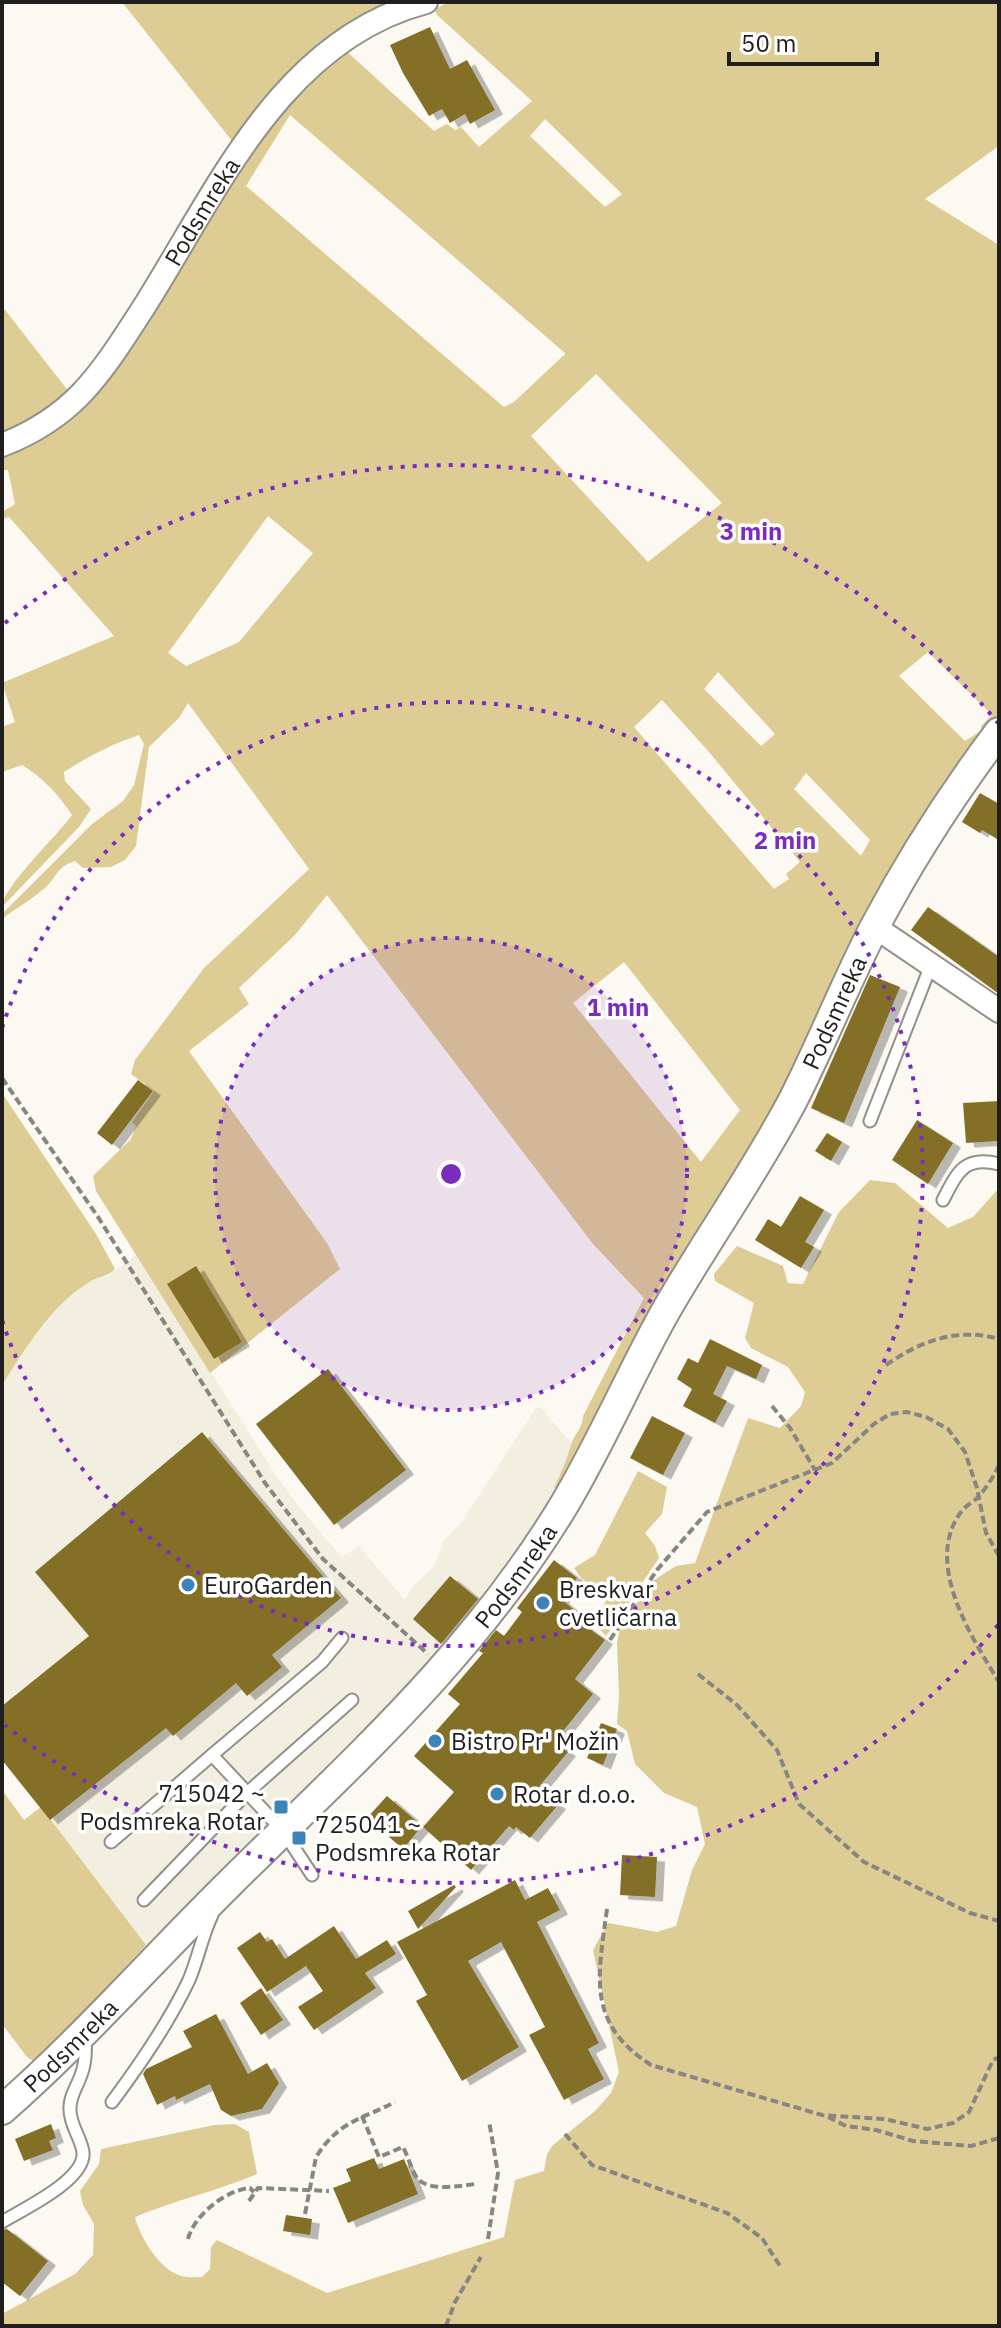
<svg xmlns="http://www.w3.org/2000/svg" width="1001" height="2328" font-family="'IBM Plex Sans',sans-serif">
<defs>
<filter id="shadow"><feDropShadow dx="8" dy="4.5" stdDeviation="0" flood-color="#0004"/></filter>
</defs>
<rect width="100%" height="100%" fill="#fbf9f1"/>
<polygon fill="#f3efe0" points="137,1254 277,1477 309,1519 342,1557 359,1546 405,1600 413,1586 434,1566 444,1541 460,1524 536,1408 541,1408 580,1453 496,1600 146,1945 2,1757 2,1385 27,1345 62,1304 89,1281 108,1276"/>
<g fill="#decc95" fill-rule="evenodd">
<polygon points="122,2 412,2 381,15 236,146"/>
<path d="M449,2H999V146L925,199L999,245V713L969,754L801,1061L558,1489L554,1488C561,1473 566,1461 571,1445C574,1434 583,1428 583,1416L644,1298L593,1244L327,895L295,935L239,988L249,1004L189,1051L327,1243L340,1269L210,1373L96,1191L93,1176L131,1139L136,1126L132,1122L154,1091L131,1074L135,1060L204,968L309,869L188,703L179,718L149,747L136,846L125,860L111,867L83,868L75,861C55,868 58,876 46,887C33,899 16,908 2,919V914L92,824L123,801L134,785L144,744L139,735C112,744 87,757 64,772L65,781L91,809L79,827L2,907C2,888 58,835 72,815C59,795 42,777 22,765L2,772V727L15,722L2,683L114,636L9,517L2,519V512L15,504L8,470H2V453L51,429L271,121L343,48L434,131L447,124L455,130L461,127L479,147L532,101L437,15L435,9ZM290,115L565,353V354L514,402L504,407L246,186ZM545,119L622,194L605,207L530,136ZM596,374L722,503L648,562L531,436ZM268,516L313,553L239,642L186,666L168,653ZM928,652L992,715L981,726L982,730L965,741L899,676ZM718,672L775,734L761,746L704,689ZM662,700L709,752L800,862L786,874L789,879L774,889L634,727ZM806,773L870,840L861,856L794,789ZM624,962L740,1110L701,1162L573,1003Z"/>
<polygon points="2,306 73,397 2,441"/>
<path d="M2,1093L96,1234L115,1269C107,1278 97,1276 88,1283C51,1306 25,1349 2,1385Z"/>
<path d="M870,1180L895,1183L948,1228L973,1217L999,1188V2326H2V2314L75,2274L93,2255L94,2224L83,2205L80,2191L99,2164L101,2149L214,2125L235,2124L249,2132L257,2174C217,2191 175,2200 135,2217C140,2237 160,2271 182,2276C188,2278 196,2277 202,2277L210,2269L211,2247L217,2240L327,2293L504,2237L515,2180L544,2171L547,2154L552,2146L595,2111L611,2093L619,2072L593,1950L608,1923L657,1932L676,1926L692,1870L705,1844L697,1807L664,1793L635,1764L627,1731L617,1724L619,1696L617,1643L620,1628L651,1582L676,1566L695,1563L748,1418L780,1428L801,1406L805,1392L788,1367L751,1348L745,1338L754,1303L715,1281L714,1274L737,1246L783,1266L788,1283L803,1284L839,1212Z"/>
<polygon points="638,1471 667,1487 662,1514 645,1533 655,1546 659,1558 606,1636 594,1623 608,1597 581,1578 574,1568 595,1555"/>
<polygon points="2,1790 24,1820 41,1807 146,1945 36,2063 27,2057 2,2024"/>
</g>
<g fill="#836f28" filter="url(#shadow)">
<polygon points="430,27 450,69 467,60 495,110 470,124 465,114 450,123 442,109 429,116 403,73 390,45"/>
<polygon points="980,793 999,804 999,840 982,830 980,833 962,822"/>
<polygon points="928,907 999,957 999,994 911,930"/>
<polygon points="870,975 900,987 844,1123 811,1108"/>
<polygon points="138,1080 153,1091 112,1145 97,1133"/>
<polygon points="999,1101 999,1141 966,1143 963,1103"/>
<polygon points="917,1120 953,1143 928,1184 892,1160"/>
<polygon points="827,1133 842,1142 831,1161 815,1151"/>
<polygon points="800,1196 824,1210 805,1242 814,1247 801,1268 755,1240 768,1219 781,1227"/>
<polygon points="196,1266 242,1342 214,1359 167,1284"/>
<polygon points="710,1339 762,1365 756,1379 727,1366 713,1394 727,1401 715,1423 683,1406 692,1389 677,1379 688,1358 698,1363"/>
<polygon points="328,1369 406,1470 334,1525 256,1424"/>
<polygon points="652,1416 685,1433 663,1475 630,1458"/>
<polygon points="202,1432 341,1598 272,1655 282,1667 247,1696 236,1683 173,1736 166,1728 50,1820 2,1760 2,1706 89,1636 35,1572"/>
<polygon points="554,1560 577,1578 561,1599 578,1613 575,1618 605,1640 575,1679 593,1694 555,1741 568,1752 538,1788 558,1805 530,1838 516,1827 514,1830 509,1826 471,1870 423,1827 454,1792 414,1756 460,1704 448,1694 483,1653 479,1651 496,1630 504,1636 522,1612 517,1608"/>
<polygon points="450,1576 478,1599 441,1644 413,1619"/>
<polygon points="601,1723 617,1729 603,1765 587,1758"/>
<polygon points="387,1796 422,1826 403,1849 367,1818"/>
<polygon points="622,1855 657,1857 655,1897 620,1895"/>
<polygon points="515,1880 525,1900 548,1888 560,1910 537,1922 599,2043 588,2049 604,2079 564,2100 529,2035 545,2027 501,1942 468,1961 519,2047 462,2081 416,2001 427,1995 397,1942"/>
<polygon points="454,1885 456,1887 418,1929 408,1911"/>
<polygon points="334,1926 356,1959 387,1940 396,1954 365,1973 376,1988 314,2030 298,2007 323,1991 306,1966 267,1992 237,1948 260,1932 267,1942 272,1939 285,1959"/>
<polygon points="261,1988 283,2020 261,2035 240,2003"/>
<polygon points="216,2014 248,2074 267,2063 279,2083 262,2109 231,2116 221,2110 210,2084 176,2100 175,2096 157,2105 143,2074 146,2069 192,2047 183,2031"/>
<polygon points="51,2124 56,2138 49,2141 53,2150 24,2161 15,2139"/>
<polygon points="374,2158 379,2169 404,2159 418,2194 348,2223 333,2188 351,2181 346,2169"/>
<polygon points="286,2215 312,2219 310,2235 283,2231"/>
<polygon points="7,2229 48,2261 20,2296 2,2282 2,2230"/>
</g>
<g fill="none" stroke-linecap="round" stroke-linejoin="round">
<defs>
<g id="service">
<polyline points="870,1121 931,965"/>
<path d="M943,1200C957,1173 964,1155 999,1164"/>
<polyline points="111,1842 212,1755"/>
<polyline points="312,1875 283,1831 212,1755 322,1662 342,1638"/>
<polyline points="144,1900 247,1793 352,1700"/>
<path d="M112,2102C141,2063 168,2024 189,1980C198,1959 202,1936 212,1915"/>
<path d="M2,2222C23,2209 86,2180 83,2152C81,2138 70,2125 70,2110C69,2097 77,2087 81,2075C86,2063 86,2051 85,2038"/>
</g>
<g id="minor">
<path id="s1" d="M2,445C76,416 101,373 142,310C216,194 280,40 426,2"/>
<polyline points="875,927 999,1011"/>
</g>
<g id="tertiary">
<path id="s2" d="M2,2110C82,2040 152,1960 228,1885C352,1762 472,1657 564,1505C601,1443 629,1377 664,1314C705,1242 754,1174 793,1100C822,1043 845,984 874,928C910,860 953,793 999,732"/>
</g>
</defs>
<use href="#service" stroke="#929089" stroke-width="15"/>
<use href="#minor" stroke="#929089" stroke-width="26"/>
<use href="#tertiary" stroke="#929089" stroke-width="32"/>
<g stroke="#888682" stroke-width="4" stroke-dasharray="8 4" stroke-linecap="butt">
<polyline points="2,1078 98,1217 265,1483 323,1559 428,1654"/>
<path d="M886,1365C921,1341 957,1327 999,1339"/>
<polyline points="772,1406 790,1428 815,1470"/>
<path d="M999,1465C994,1476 987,1487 979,1496C974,1502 965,1506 961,1512C923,1563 972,1638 999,1682"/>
<polyline points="610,1640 657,1570 707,1512 832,1463 874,1424 890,1414 907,1412 926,1417 948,1429 965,1452 977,1488 986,1533 999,1556"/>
<polyline points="698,1674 737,1705 777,1750 799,1804 864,1862 970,1913 999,1921"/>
<path d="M607,1909C598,1977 586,2023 651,2065L822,2115L885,2119L927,2129L953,2123L969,2112L993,2060L999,2057"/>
<path d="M362,2116L379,2157L403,2147C408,2156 411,2169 417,2178C428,2192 459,2186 475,2184"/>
<polyline points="828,2117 846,2126 876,2130 913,2141 971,2146 999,2138"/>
<polyline points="565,2134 592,2165 727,2213 762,2238 780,2266"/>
<polyline points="249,2201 258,2188 329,2191"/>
<path d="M305,2214L316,2157C339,2121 360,2120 395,2102"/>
<path d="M188,2239C194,2215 226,2190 250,2188L254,2192"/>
<polyline points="488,2239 498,2173 489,2121"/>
<polyline points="446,2326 455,2302 481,2257"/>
</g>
<use href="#service" stroke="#fff" stroke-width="11"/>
<use href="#minor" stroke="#fff" stroke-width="22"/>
<use href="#tertiary" stroke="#fff" stroke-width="28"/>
</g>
<circle cx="451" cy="1174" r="236" fill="#7b2cbf" fill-opacity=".12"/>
<g fill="none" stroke="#7b2cbf" stroke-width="4" stroke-dasharray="4 8">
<circle cx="451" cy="1174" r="236"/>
<path d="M2 1028A472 472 0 1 1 2 1320"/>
<path d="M998 1625A709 709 0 0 1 5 1725M5 623A709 709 0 0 1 998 723"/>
</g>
<g fill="#3b84b8" stroke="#fff" stroke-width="3">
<circle cx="188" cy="1585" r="8"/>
<circle cx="543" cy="1603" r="8"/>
<circle cx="435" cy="1741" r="8"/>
<circle cx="497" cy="1794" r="8"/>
<rect x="273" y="1799" width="16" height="16" rx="4"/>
<rect x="291" y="1830" width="16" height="16" rx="4"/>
</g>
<g text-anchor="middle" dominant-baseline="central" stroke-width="7" stroke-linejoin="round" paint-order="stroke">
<g font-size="24" fill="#201f1d" stroke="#fff">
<text stroke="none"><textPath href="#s1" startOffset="314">Podsmreka</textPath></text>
<text stroke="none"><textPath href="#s2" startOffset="1390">Podsmreka</textPath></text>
<text stroke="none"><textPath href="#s2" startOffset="742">Podsmreka</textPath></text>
<text stroke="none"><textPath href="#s2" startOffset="94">Podsmreka</textPath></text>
</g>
<g font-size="24" fill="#201f1d" stroke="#fff" text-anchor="start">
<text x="204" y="1585">EuroGarden</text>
<text x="559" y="1589">Breskvar<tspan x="559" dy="28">cvetličarna</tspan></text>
<text x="451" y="1741">Bistro Pr' Možin</text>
<text x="265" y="1793" text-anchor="end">715042 ~<tspan x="265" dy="28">Podsmreka Rotar</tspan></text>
<text x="513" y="1794">Rotar d.o.o.</text>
<text x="315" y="1824">725041 ~<tspan x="315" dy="28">Podsmreka Rotar</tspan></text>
</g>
</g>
<circle cx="451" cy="1174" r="12" fill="#7b2cbf" stroke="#fff" stroke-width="4"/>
<g font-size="24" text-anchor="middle" font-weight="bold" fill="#7b2cbf" stroke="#fff" stroke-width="7" stroke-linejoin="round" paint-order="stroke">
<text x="751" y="540">3 min</text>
<text x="785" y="849">2 min</text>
<text x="618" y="1016">1 min</text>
</g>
<rect width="1001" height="2328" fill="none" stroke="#201f1d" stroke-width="8"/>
<path d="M729 52v12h148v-12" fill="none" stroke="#201f1d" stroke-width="4"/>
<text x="741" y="52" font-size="24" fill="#201f1d" stroke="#ffffff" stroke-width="6" paint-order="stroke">50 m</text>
</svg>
